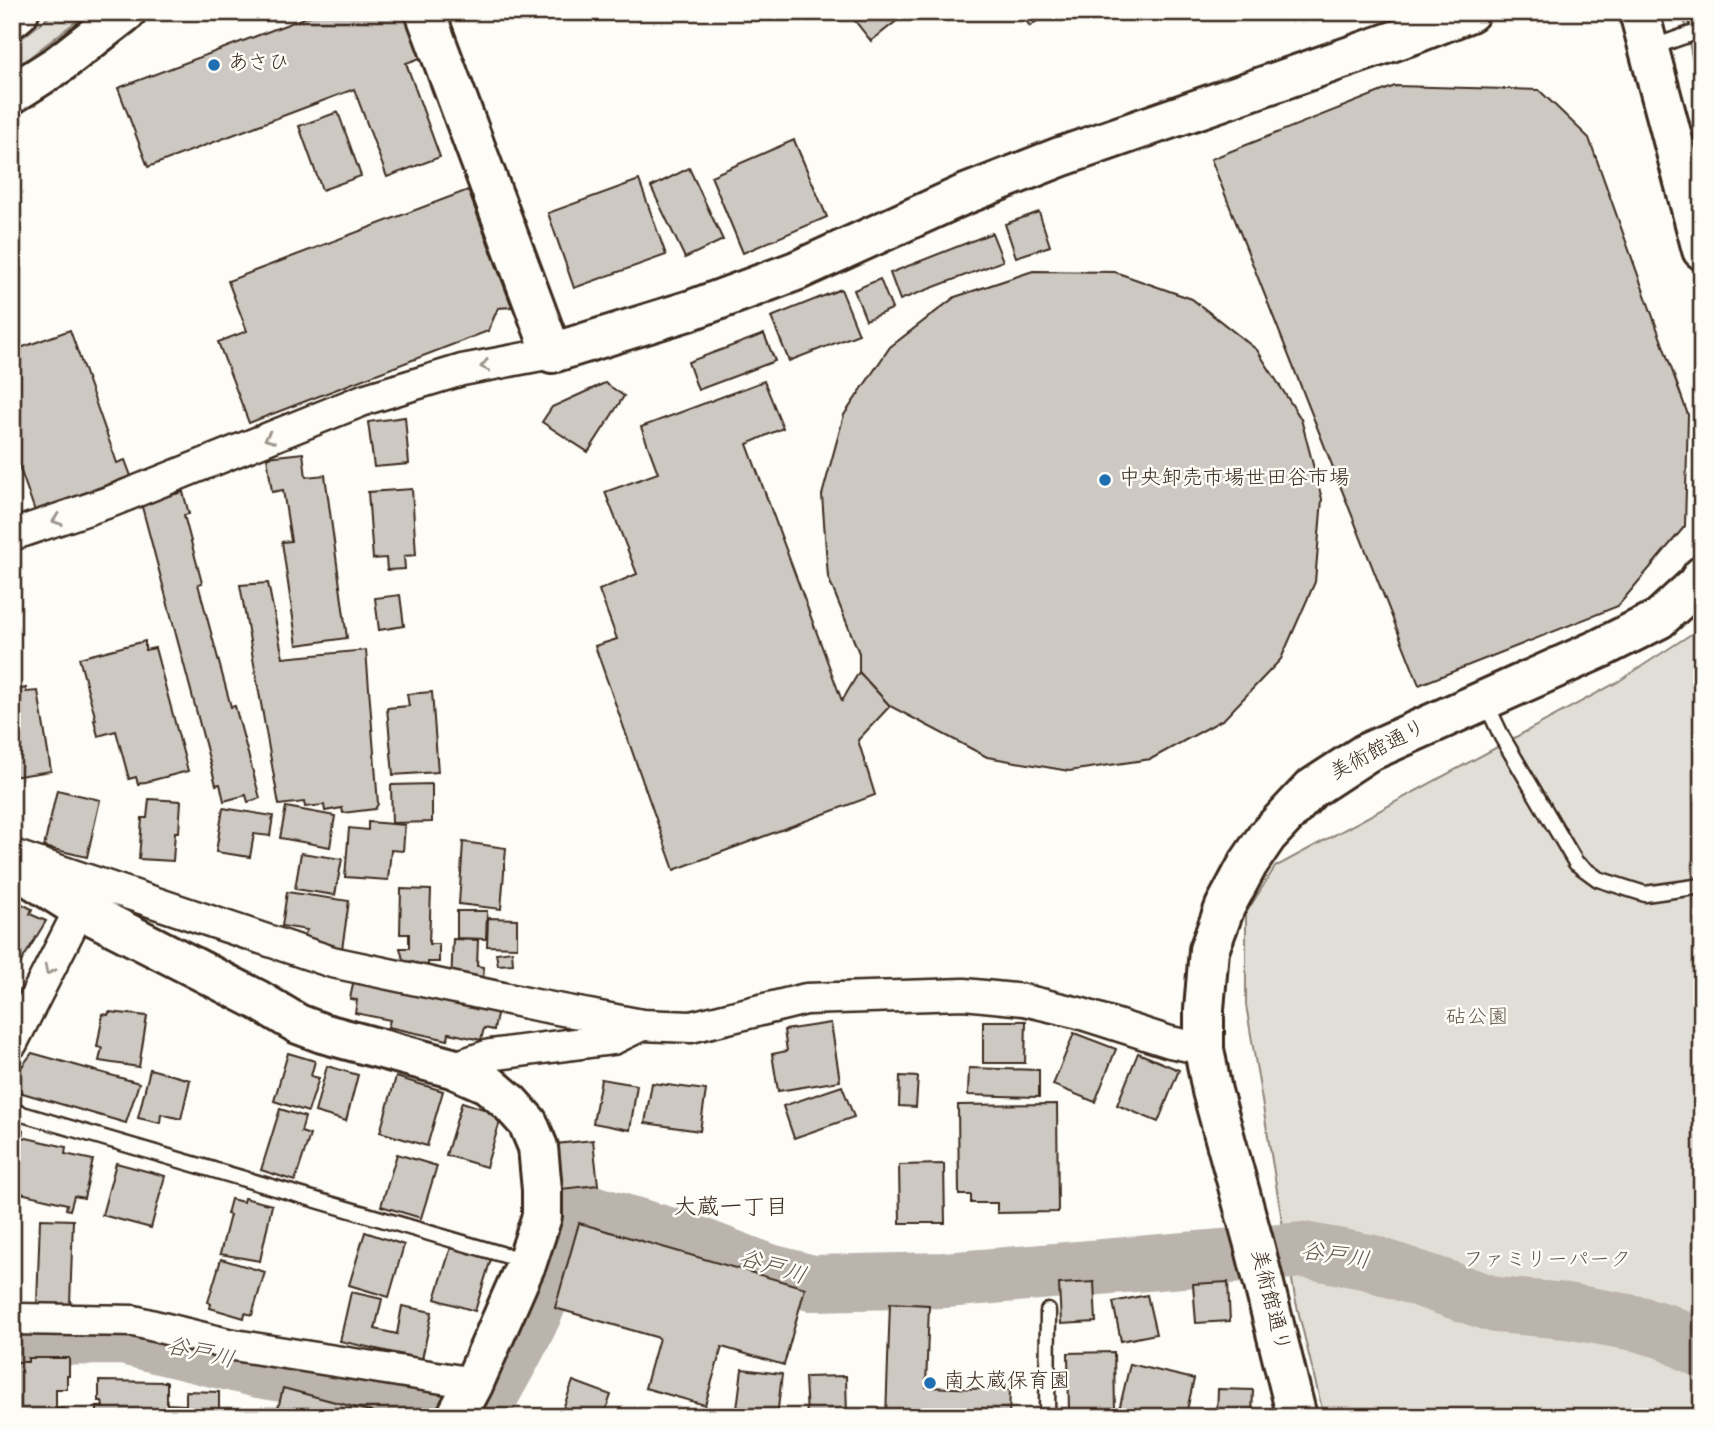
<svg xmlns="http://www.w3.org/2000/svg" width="1714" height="1429" font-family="'Gochi Hand','Klee One',sans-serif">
<rect width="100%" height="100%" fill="#fdfcf7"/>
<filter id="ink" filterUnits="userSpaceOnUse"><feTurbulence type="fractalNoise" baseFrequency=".0143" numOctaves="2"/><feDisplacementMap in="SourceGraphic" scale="14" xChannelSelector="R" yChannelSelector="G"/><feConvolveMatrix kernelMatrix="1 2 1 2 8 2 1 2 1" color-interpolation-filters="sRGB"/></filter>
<g filter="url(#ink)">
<g fill="#e1ded7" stroke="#8e847a" stroke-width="2">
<polygon points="55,12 88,12 12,71 12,46"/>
<polygon points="1683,12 1702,12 1702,93 1693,62"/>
<polygon points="1702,627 1702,1417 1324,1417 1295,1298 1246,1005 1246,913 1275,867 1616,683"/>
</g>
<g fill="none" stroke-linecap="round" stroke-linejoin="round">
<path stroke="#bbb4ad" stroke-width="56" d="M12,1344L23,1338L123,1337L259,1370L435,1398L483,1409C505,1369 530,1328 546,1284C555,1261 560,1236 571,1213L585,1211L685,1240L769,1272L812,1283L945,1280L1304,1250L1369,1262L1496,1305L1567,1311L1640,1324L1667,1332L1702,1350"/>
</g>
<g fill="#cdc8c2" stroke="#3b2a1e" stroke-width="2">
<polygon points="320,12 416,12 432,54 406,63 440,157 387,177 354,89 148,167 118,88"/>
<polygon points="848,12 908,12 871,41"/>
<polygon points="1019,12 1049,12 1030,26"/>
<polygon points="1395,86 1539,90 1589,138 1688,415 1685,526 1618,606 1419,685 1211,159"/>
<polygon points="338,112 361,176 322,190 299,126"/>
<polygon points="794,140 827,217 743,253 711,176"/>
<polygon points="689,168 723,240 685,258 651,187"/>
<polygon points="639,180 666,255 574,288 548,213"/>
<polygon points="468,190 512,307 498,308 488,331 249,423 218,342 247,331 228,281"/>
<polygon points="1039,212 1050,246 1016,257 1005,224"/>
<polygon points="992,233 1003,261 900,300 890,273"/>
<polygon points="1033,271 1115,272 1192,299 1257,350 1301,419 1322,499 1315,582 1281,659 1224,719 1151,759 1069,771 987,757 890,706 859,672 859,653 828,577 822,495 844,415 890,347 955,297"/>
<polygon points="880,279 892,309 866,320 854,290"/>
<polygon points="841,289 859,334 789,361 771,317"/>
<polygon points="70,330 117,463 125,460 131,476 35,511 12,446 12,351"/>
<polygon points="764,334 775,361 698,390 688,362"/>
<polygon points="764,381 783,428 747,444 842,701 859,672 890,706 858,740 875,795 674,870 595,646 617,639 599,590 637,574 605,492 658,473 641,427"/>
<polygon points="605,383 624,396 588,452 542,422 552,407"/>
<polygon points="405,417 409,464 374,467 368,422"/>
<polygon points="303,453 306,477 325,475 347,638 297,645 282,542 291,541 283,490 272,492 267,457"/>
<polygon points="412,489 416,555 404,556 405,569 387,570 386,558 373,559 368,492"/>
<polygon points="183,492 189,514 184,515 202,583 198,584 231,707 235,706 260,798 248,802 246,795 224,801 220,784 216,785 141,503"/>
<polygon points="268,583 283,658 366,650 378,804 375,809 343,813 342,808 325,811 324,805 305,807 304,802 279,805 240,585"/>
<polygon points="400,595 404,626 379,630 375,598"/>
<polygon points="145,641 145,650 155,648 188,771 138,784 136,777 129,779 116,731 98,736 94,720 96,720 79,658"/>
<polygon points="26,688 26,692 38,691 51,771 12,777 12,691"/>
<polygon points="432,692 438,772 393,775 387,708 409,706 407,694"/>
<polygon points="432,784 432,822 392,823 391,785"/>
<polygon points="57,790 100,800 87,857 44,847"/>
<polygon points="149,799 181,801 179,832 175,832 173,861 139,859 142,818 147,818"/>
<polygon points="286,807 335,816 330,847 280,838"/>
<polygon points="223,808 273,816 270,836 254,834 250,857 216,852"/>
<polygon points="368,822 405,825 403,851 391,850 388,880 345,877 349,828 368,830"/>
<polygon points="463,842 506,848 501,909 459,904"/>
<polygon points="301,853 342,859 335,895 295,889"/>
<polygon points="401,889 431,890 429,944 439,944 439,962 428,962 428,965 412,965 412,961 404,963 400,948 409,948 409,934 400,934"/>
<polygon points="287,892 349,901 342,949 299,943 307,930 282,926"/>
<polygon points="12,899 32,909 30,914 46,921 18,967 12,964"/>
<polygon points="457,911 487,911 486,939 457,938"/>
<polygon points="488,918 517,919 517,947 487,946"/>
<polygon points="453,939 478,940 477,966 484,967 483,983 451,982"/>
<polygon points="512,951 513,964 498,965 496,953"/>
<polygon points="354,979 498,1009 494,1030 484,1028 481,1040 449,1033 448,1040 388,1027 390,1020 355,1013 357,1000 350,999"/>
<polygon points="109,1012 147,1016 139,1067 99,1061 102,1048 97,1047 103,1014 108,1015"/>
<polygon points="983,1021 1026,1021 1025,1063 983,1063"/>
<polygon points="831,1023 840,1081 778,1091 772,1054 787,1051 784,1030"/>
<polygon points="1074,1033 1116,1049 1095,1102 1053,1085"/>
<polygon points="32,1053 139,1083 126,1123 12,1090 20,1069"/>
<polygon points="288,1053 315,1061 311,1076 319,1078 308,1112 274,1101"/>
<polygon points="1138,1053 1179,1070 1158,1122 1117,1105"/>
<polygon points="327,1066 358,1075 346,1121 315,1112"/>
<polygon points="969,1068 1039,1070 1039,1097 968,1095"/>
<polygon points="150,1069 190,1080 181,1119 161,1114 160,1123 138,1118"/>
<polygon points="900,1076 918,1077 916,1107 899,1106"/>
<polygon points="396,1077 443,1091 427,1146 380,1132"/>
<polygon points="601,1079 637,1085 630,1130 593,1123"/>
<polygon points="652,1083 706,1090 700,1131 645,1123"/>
<polygon points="842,1086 854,1117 794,1138 783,1106"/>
<polygon points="462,1102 502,1115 486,1167 446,1155"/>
<polygon points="1057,1104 1058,1212 997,1213 997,1203 971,1203 971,1195 959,1195 958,1105"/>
<polygon points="280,1109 305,1117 301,1132 310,1135 295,1181 261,1170"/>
<polygon points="12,1128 23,1130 22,1137 66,1147 65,1154 93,1160 84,1198 74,1196 70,1210 66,1209 67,1204 12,1191"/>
<polygon points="593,1140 598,1185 561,1189 556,1144"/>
<polygon points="397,1154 437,1166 421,1218 381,1206"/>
<polygon points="116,1163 165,1176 151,1228 102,1215"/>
<polygon points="944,1164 945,1223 900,1223 899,1165"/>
<polygon points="244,1198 272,1205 260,1261 220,1254 230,1215 227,1214 231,1199 243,1202"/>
<polygon points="40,1219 73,1220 70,1305 37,1305"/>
<polygon points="579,1223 805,1288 784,1365 722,1347 705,1405 645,1388 659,1338 555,1308"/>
<polygon points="12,1230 17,1233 17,1241 12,1247"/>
<polygon points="365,1232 404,1245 389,1297 349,1285"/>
<polygon points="451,1247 491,1259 475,1311 435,1299"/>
<polygon points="221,1259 265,1272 252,1315 245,1313 244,1318 210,1308 211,1304 208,1302"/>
<polygon points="1094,1282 1096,1322 1061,1324 1059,1284"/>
<polygon points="1228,1282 1230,1321 1196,1323 1193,1284"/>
<polygon points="351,1292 382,1299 375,1329 397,1334 402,1306 432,1312 422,1359 340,1341"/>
<polygon points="1147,1295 1156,1334 1121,1341 1113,1302"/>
<polygon points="890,1303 929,1305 926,1387 1010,1390 1009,1417 886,1417"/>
<polygon points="1114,1352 1115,1411 1069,1412 1068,1353"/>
<polygon points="28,1358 69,1358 69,1376 67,1376 67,1389 56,1389 56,1409 64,1409 64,1417 12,1417 12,1366 17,1366 17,1362 28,1362"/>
<polygon points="1130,1364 1194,1379 1187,1410 1168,1413 1164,1417 1148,1417 1119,1410"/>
<polygon points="742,1369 782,1374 777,1417 736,1417"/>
<polygon points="846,1376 847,1417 807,1417 805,1377"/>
<polygon points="99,1381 167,1382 167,1404 186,1405 186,1391 219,1392 219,1413 211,1412 211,1417 97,1417 97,1407 103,1407 102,1401 99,1401"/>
<polygon points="573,1381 611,1395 603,1417 560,1417"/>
<polygon points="283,1388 391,1417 276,1417"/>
<polygon points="1218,1389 1253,1390 1252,1417 1217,1417"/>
</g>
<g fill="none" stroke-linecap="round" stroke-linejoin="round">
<defs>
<g id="lane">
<polyline points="1695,12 1702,42"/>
<path d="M1650,48C1667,43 1682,36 1698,32"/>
<polyline points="1485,701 1502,737 1576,863 1598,879 1645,894 1702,886"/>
<polyline points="12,1111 525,1261"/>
<polyline points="1047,1417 1048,1311"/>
</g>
<g id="street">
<polyline points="12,535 112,501 366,399 462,370 552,353"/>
<polyline points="13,855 332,962 536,1005 642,1025 691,1027 806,999 964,994 1024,1000 1079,1013 1170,1042 1204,1049"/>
<polyline points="12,1043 80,909"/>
<polyline points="452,1068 490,1055 613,1039 642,1025"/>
<polyline points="12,1322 17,1319 134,1321 228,1344 474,1383"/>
</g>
<g id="secondary">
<polyline points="425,12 552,353 691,310 796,271 961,196 1060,157 1414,34 1470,12"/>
<polyline points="1639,12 1702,250"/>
<polyline points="12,866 80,909 258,1000 298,1024 322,1033 452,1068 488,1084 510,1103 528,1123 538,1147 542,1190 542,1216 527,1262 473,1385 456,1417"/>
<polyline points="1297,1417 1255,1248 1212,1091 1204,1049 1204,1009 1209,950 1225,907 1248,864 1267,836 1311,789 1366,753 1601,648 1659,619 1696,585 1702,576"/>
</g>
<g id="primary">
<polyline points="12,18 19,12"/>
<polyline points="12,94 59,64 126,12"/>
</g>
</defs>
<use href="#lane" stroke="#3b2a1e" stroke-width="19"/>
<use href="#street" stroke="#3b2a1e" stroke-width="35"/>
<use href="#secondary" stroke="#3b2a1e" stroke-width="44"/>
<use href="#primary" stroke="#3b2a1e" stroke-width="44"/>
<use href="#lane" stroke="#fdfcf7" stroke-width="14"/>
<use href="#street" stroke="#fdfcf7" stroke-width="30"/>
<use href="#secondary" stroke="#fdfcf7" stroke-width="38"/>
<use href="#primary" stroke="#fdfcf7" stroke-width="38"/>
</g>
<defs><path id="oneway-chevron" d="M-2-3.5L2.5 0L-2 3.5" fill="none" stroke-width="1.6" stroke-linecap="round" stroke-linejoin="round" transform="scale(1.75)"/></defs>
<g stroke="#9c938a">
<use href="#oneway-chevron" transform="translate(485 366) rotate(169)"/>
<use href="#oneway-chevron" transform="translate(269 438) rotate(158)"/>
<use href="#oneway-chevron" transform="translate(57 520) rotate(161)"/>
<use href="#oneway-chevron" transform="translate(49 970) rotate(117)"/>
</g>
</g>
<g fill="#1f6fb2" stroke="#fdfcf7" stroke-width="2.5">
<circle cx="214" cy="65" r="7"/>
<circle cx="1105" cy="480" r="7"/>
<circle cx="930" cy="1383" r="7"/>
</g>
<g text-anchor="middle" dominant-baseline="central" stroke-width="5" stroke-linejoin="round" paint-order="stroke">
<g font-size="21" fill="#3b2a1e" stroke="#fdfcf7" text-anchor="start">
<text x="228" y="65">あさひ</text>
<text x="1119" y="480">中央卸売市場世田谷市場</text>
<text x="944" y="1383">南大蔵保育園</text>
</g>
<g font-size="21" fill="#3b2a1e" stroke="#fdfcf7">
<text transform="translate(1379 752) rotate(-28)">美術館通り</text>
<text transform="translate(1268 1301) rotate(76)">美術館通り</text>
</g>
<g font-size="21" fill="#64574c" stroke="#fdfcf7">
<text x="1477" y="1019">砧公園</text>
<text x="1547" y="1262">ファミリーパーク</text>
</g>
<g font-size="23" fill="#3b2a1e" stroke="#fdfcf7">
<text x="731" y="1209">大蔵一丁目</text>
</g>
<g font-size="23" font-style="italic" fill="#615349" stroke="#fdfcf7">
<text transform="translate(1335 1258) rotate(9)">谷戸川</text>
<text transform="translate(772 1269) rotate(17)">谷戸川</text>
<text transform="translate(200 1355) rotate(13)">谷戸川</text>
</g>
</g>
<rect width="1714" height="1429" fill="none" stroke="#fdfcf7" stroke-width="42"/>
<rect x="21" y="21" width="1672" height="1387" fill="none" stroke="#3b2a1e" stroke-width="2.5" filter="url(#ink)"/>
</svg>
